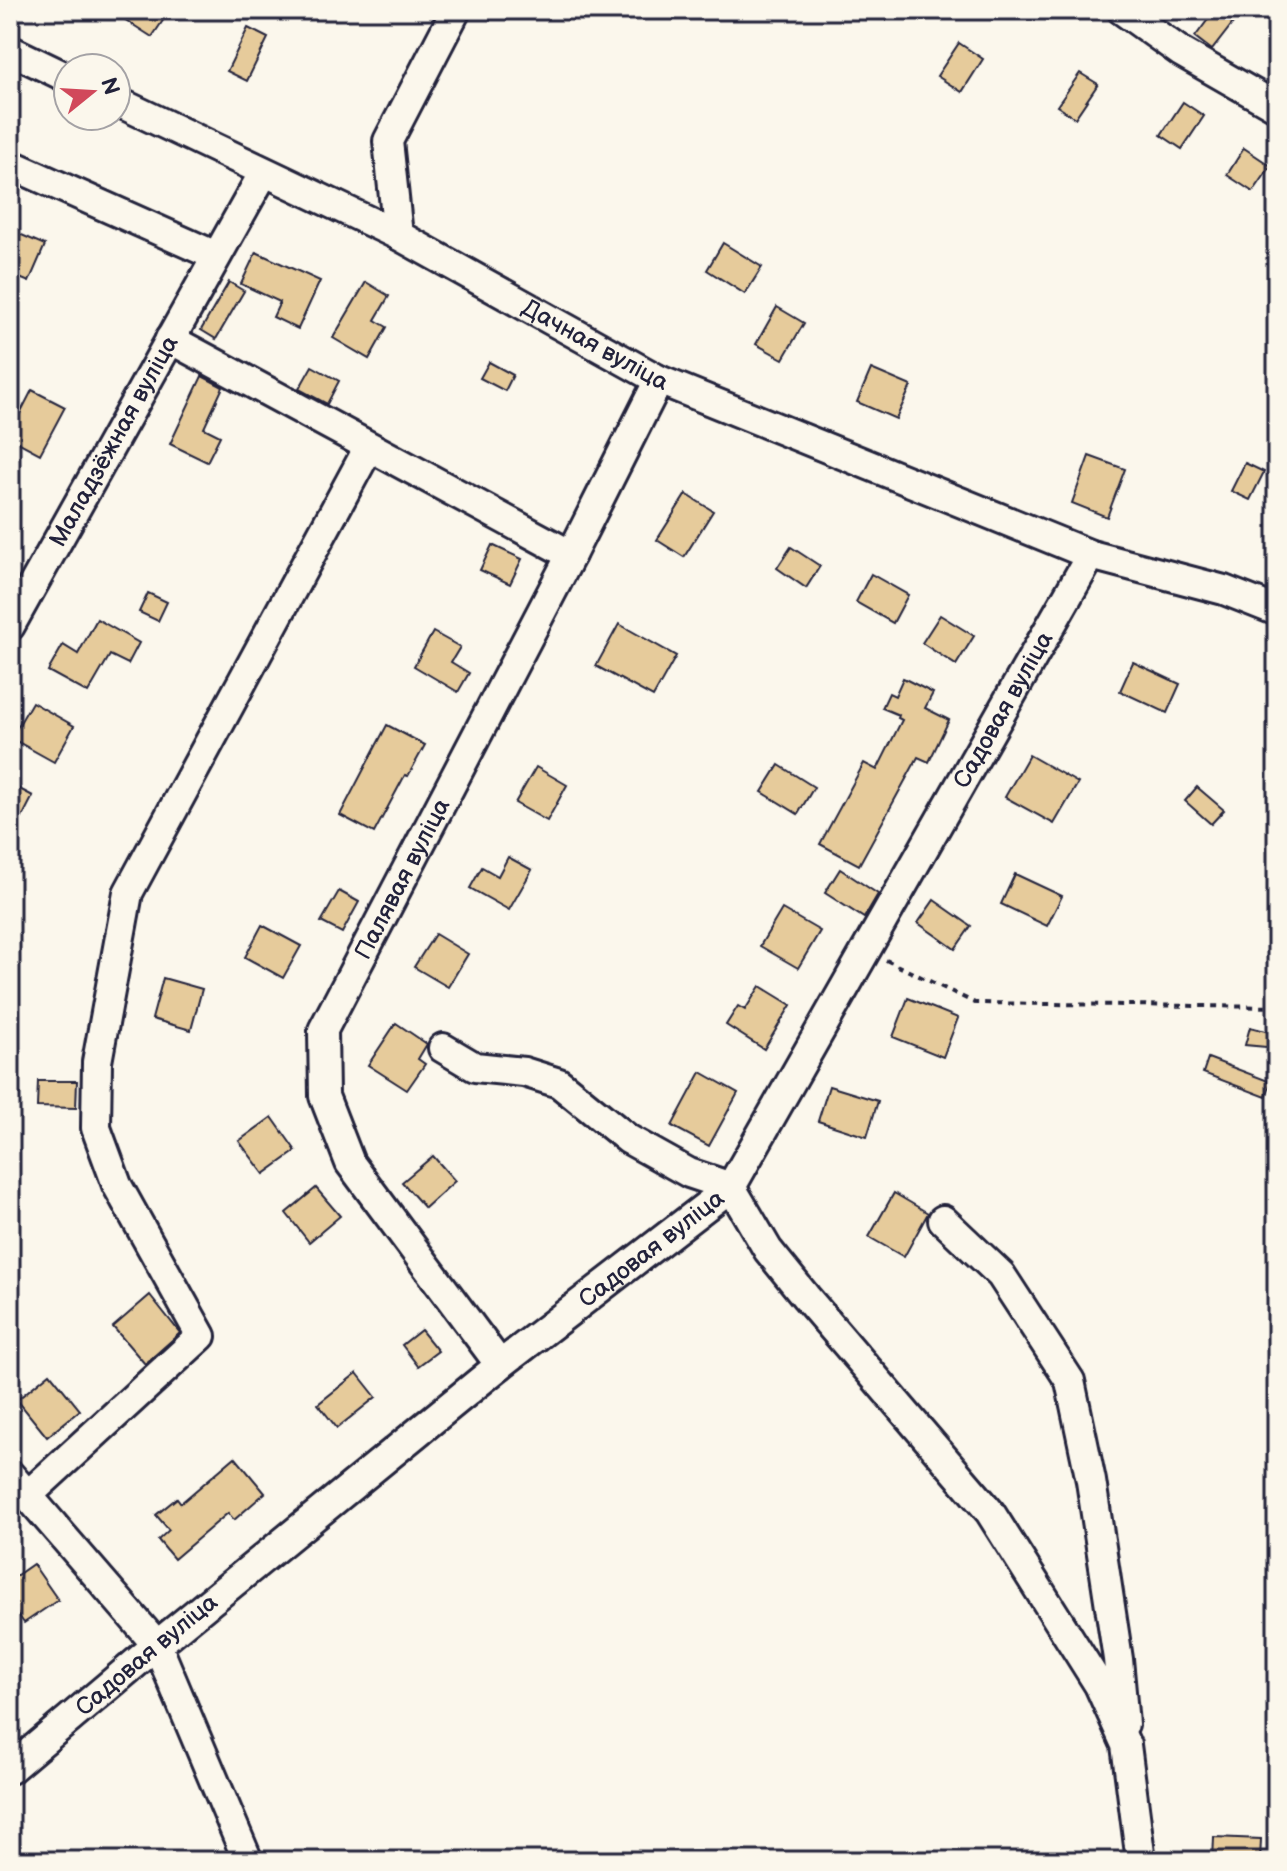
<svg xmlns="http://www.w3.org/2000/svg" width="1287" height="1871" font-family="'Balsamiq Sans',sans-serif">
<rect width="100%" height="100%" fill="#fbf7ec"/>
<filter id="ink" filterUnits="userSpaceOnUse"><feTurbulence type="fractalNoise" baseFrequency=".0125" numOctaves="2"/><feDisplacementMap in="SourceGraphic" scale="16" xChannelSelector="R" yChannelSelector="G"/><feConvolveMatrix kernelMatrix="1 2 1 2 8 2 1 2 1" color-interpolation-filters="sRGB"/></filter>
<g filter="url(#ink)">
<g fill="#e6cb9b" stroke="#22223b" stroke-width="2">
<polygon points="110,10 170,10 152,37"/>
<polygon points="1215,10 1233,23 1212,50 1195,37"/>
<polygon points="248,28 268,38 247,81 227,71"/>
<polygon points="959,43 983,59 962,92 937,76"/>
<polygon points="1080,73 1098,84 1075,118 1057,106"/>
<polygon points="1183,102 1204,116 1182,149 1161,135"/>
<polygon points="1244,148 1271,166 1253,192 1227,175"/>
<polygon points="10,230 45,245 29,282 10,274"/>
<polygon points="723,243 762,267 745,294 707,270"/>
<polygon points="256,252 320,281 298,329 273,317 280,302 241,284"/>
<polygon points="229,282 244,291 216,339 201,330"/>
<polygon points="366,282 389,296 375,320 387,327 369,359 333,338"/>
<polygon points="777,307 804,323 783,359 756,344"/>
<polygon points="489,362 513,375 505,391 480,378"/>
<polygon points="312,366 339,381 327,404 299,389"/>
<polygon points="871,369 911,386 896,419 857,402"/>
<polygon points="202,376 223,387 204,428 220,436 207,462 170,444"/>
<polygon points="32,390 65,407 40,454 10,438 10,433"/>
<polygon points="1089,456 1125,469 1107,517 1072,503"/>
<polygon points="1245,463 1264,472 1250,500 1231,491"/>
<polygon points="686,494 713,511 684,557 657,540"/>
<polygon points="492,545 522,559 510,584 480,570"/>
<polygon points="791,547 820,566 806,588 777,568"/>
<polygon points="871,574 908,595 893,623 856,602"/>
<polygon points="148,593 167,602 158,621 139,612"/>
<polygon points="940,615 974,636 956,665 922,643"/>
<polygon points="97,619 139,643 128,664 110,655 88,693 48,671 63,645 78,654"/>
<polygon points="619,624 676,656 653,697 596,666"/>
<polygon points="433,632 460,647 451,662 469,673 458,692 414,666"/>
<polygon points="1133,662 1180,684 1167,713 1120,691"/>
<polygon points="903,678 933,693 925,708 949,720 929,762 918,757 859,865 820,844 864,763 877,770 902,720 898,718 899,715 882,708 889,693 895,696"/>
<polygon points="32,702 74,726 54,762 11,738"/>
<polygon points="387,725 425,745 408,776 405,775 374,833 340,815"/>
<polygon points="1029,755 1078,783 1054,824 1005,797"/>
<polygon points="779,765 814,787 798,814 762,792"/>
<polygon points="536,767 567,785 547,821 515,803"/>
<polygon points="10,784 33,796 10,841"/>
<polygon points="1197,787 1224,810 1211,824 1185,801"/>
<polygon points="508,857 532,870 509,910 470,888 482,867 498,876"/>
<polygon points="840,869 878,894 864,918 825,893"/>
<polygon points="1015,874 1062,896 1047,926 1001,904"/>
<polygon points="339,891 359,902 342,933 321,922"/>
<polygon points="934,900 971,926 955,949 918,923"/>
<polygon points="782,909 820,931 798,968 760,946"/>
<polygon points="262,925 301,946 283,978 245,957"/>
<polygon points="435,934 468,954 448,987 414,967"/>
<polygon points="163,978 202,989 191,1030 152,1019"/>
<polygon points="760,986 791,1005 764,1049 726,1025 738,1006 745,1010"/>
<polygon points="908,998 958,1018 943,1057 893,1037"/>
<polygon points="396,1023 427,1044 418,1059 425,1064 407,1090 368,1065"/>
<polygon points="1250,1027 1277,1034 1277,1048 1245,1045"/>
<polygon points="1208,1058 1271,1082 1266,1097 1203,1073"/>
<polygon points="701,1072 738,1093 709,1146 672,1126"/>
<polygon points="38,1081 77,1081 76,1108 37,1107"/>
<polygon points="829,1086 878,1101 867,1137 818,1121"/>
<polygon points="272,1117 296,1151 264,1174 239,1141"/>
<polygon points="433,1156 455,1181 425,1208 402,1182"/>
<polygon points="316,1188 340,1216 309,1242 286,1213"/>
<polygon points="894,1193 928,1213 904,1257 869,1237"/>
<polygon points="150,1295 180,1333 145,1364 113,1327"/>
<polygon points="421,1330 438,1351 418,1366 402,1345"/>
<polygon points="50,1373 80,1410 47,1437 17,1400"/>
<polygon points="357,1373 376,1397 337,1428 318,1404"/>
<polygon points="235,1457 265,1493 234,1520 228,1513 174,1559 158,1540 169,1530 156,1515 177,1498 181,1503"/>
<polygon points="33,1564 58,1600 24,1623 10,1604 10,1580"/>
<polygon points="1214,1837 1261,1839 1260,1861 1213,1861"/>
</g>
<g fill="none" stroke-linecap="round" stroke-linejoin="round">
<defs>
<g id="minor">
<polyline points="1122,10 1181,52 1277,107"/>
<polyline points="10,50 68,78"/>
<path id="s1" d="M116,101L398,235L659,380L1091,555L1224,590L1277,611"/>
<polyline points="10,164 216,256"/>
<polyline points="398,235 388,141 456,10"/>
<polyline points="170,339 571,555"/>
<path id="s2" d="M10,626L264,172"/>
<polyline points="443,1048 475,1067 524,1072 559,1083 628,1139 689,1173 731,1187 768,1250 806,1297 990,1512 1099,1685 1126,1745 1141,1861"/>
<polyline points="943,1220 1001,1275 1070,1381 1091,1481 1118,1659 1124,1724"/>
<path id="s3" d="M500,1365L350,1163L324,1096L323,1030L571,555L659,380"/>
<polyline points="10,1475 157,1645 248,1861"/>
<polyline points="28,1495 201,1336 117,1185 96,1128 97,1062 128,893 369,447"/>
<path id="s4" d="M10,1769L157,1645L500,1365L731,1187L1091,555"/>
</g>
</defs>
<use href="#minor" stroke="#22223b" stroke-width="34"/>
<polyline stroke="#22223b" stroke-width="4" stroke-dasharray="6 6" stroke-linecap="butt" points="886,960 975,1003 1277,1007"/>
<use href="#minor" stroke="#fbf7ec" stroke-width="28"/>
</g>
</g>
<g text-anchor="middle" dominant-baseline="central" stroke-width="6" stroke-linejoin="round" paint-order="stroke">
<g font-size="24" fill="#22223b" stroke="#fbf7ec">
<text stroke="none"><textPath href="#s1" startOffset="538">Дачная вуліца</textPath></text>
<text stroke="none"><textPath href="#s2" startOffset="212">Маладзёжная вуліца</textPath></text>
<text stroke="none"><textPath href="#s4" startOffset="1476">Садовая вуліца</textPath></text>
<text stroke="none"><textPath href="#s3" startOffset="560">Палявая вуліца</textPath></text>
<text stroke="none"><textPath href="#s4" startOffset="826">Садовая вуліца</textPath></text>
<text stroke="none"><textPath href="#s4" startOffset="178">Садовая вуліца</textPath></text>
</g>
</g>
<rect width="1287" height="1871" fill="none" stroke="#fbf7ec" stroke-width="40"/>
<rect x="20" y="20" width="1247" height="1831" fill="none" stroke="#22223b" stroke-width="3" filter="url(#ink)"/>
<g transform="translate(92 92) rotate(72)"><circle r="38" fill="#fbf7ec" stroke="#a4a2a5" stroke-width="2"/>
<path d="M0-6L14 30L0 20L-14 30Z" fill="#d1495b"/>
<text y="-12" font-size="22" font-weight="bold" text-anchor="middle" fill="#22223b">N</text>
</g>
</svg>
